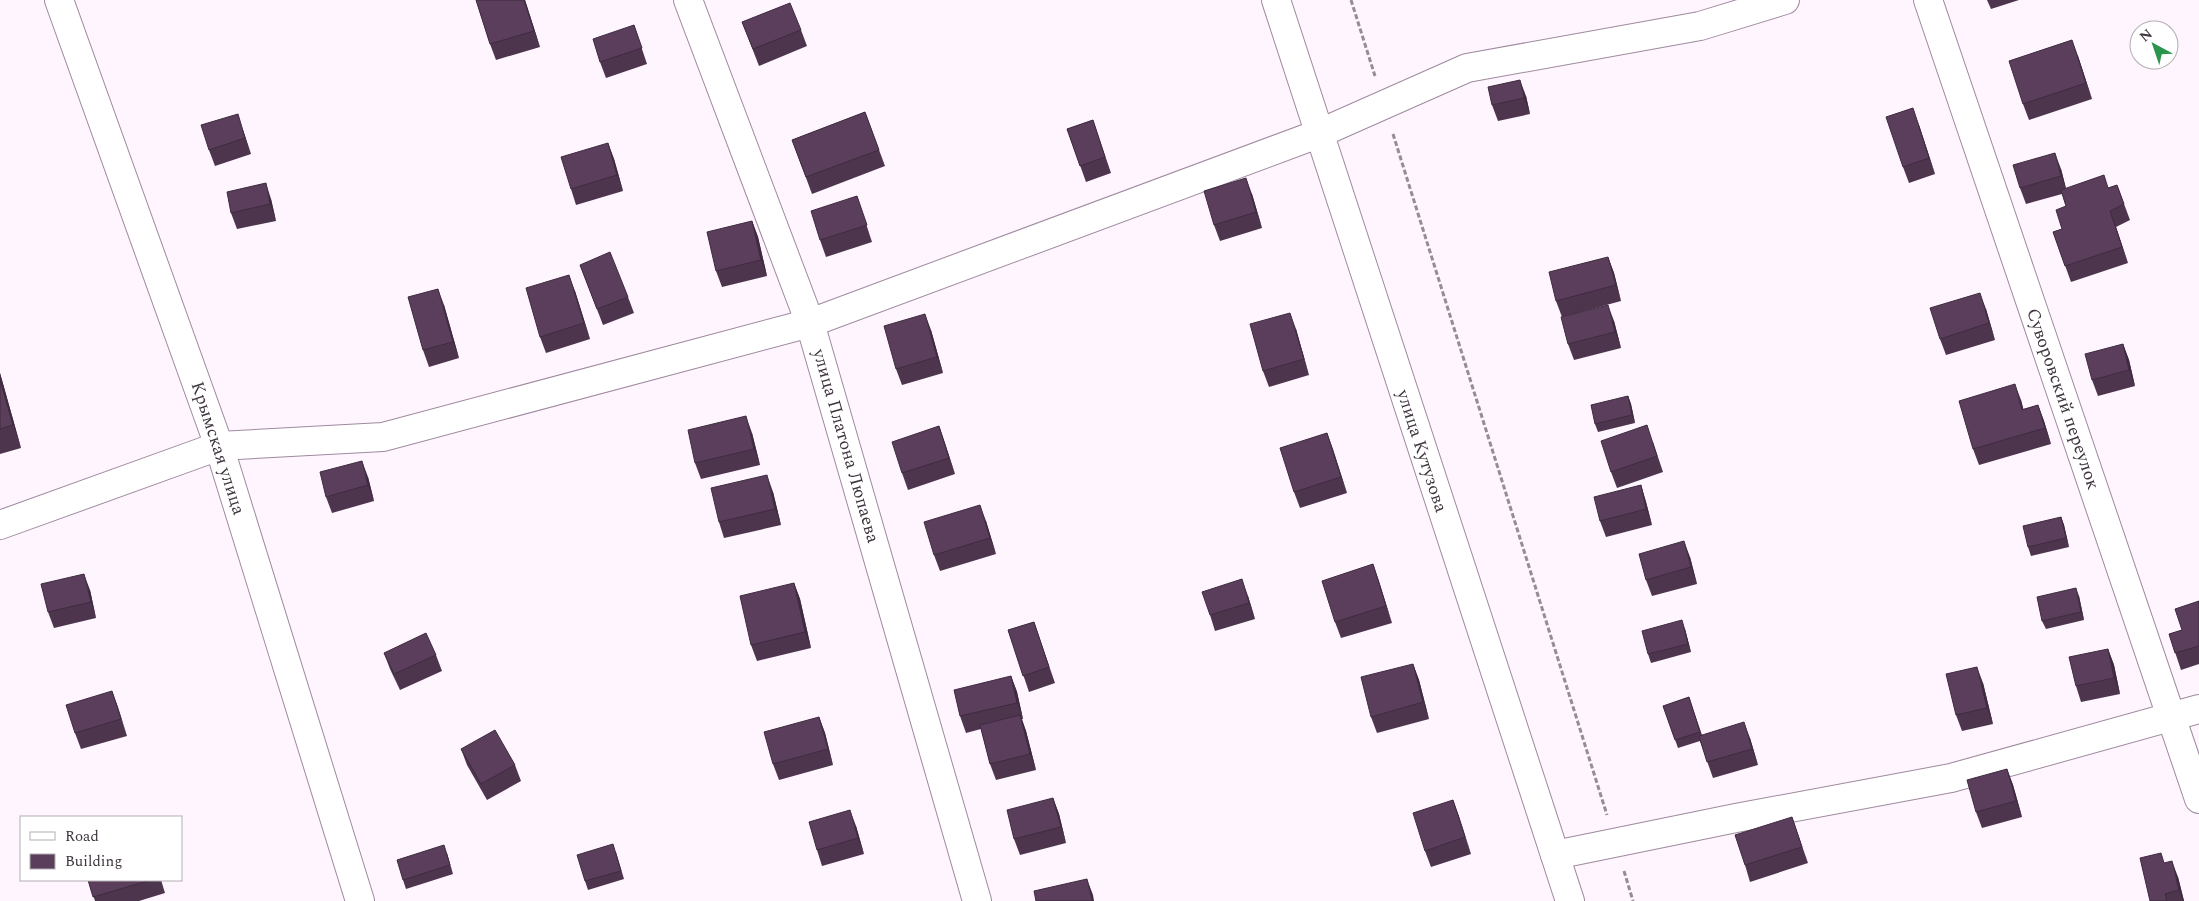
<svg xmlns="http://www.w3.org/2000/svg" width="2199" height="901" font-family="Spectral,serif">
<rect width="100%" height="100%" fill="#fef5fe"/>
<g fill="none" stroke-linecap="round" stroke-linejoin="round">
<defs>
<g id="minor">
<polyline points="59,0 219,446 360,901"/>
<polyline points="688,0 810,323 977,901"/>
<polyline points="1276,0 1570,901"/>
<polyline points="1928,0 2199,799"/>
<polyline points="0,525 219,446 383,437 810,323 1318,134 1467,68 1700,26 1785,0"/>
<polyline points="1555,855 1736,818 1951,778 2199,709"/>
</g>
</defs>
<use href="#minor" stroke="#9f8a9f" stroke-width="30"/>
<g stroke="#958c95" stroke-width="3" stroke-dasharray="5 2.5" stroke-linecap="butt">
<polyline points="1351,0 1375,76"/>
<polyline points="1393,134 1607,815"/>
<polyline points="1624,871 1633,901"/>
</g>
<use href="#minor" stroke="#fff" stroke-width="28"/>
</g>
<g fill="#4d354e">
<polygon points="476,0 525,0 540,47 496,60 490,44"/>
<polygon points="1987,0 2019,0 1991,9"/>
<polygon points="742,22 801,30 807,46 759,66"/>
<polygon points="634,25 647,64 606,78 600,62"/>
<polygon points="2078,56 2092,99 2029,120 2023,104"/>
<polygon points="1526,96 1530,114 1498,121 1492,105"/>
<polygon points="865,112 885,166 812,194 792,140"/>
<polygon points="1093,120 1111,173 1086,182 1067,129"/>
<polygon points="1919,125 1935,174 1909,183 1903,167"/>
<polygon points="243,130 251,154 215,166 209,150"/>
<polygon points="608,143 614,159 623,191 576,205 571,189"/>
<polygon points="2061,169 2066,189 2108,188 2117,185 2130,220 2116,227 2128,263 2071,282 2053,232 2062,229 2066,206 2062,194 2026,204 2020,188"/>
<polygon points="1252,194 1262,228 1220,241 1214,225"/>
<polygon points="857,196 872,242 826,257 820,240"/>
<polygon points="271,199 276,221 237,229 231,213"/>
<polygon points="752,221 758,237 767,276 722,287 716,271"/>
<polygon points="1608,257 1614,273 1621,301 1562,317 1556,301"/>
<polygon points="580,265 628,297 634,313 603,325"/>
<polygon points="575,291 590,339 546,353 540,337"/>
<polygon points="444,305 459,358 429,367 423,350"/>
<polygon points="1986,309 1995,340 1946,355 1940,339"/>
<polygon points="1614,321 1621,348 1574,360 1568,344"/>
<polygon points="1296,329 1309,375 1269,387 1263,371"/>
<polygon points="931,330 943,373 902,385 896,369"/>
<polygon points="2123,344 2129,360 2135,386 2098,396 2092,380"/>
<polygon points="0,373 21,448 0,454"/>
<polygon points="1628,396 1631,404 1635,423 1598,432 1595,424"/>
<polygon points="2021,400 2023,409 2038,405 2044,421 2051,444 1979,465 1973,449"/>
<polygon points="939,426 955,474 908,490 902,473"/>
<polygon points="752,433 760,465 701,479 695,463"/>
<polygon points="1327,433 1347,493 1300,508 1294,492"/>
<polygon points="1653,442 1663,472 1617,488 1611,472"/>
<polygon points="368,477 374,501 332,513 326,497"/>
<polygon points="1641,485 1646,502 1652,525 1606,537 1600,521"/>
<polygon points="773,492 781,525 724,538 719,522"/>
<polygon points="2061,517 2064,525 2069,547 2031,556 2028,547"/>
<polygon points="986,521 996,554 940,571 934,555"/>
<polygon points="1690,557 1697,584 1652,596 1646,580"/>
<polygon points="1373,564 1392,623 1341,638 1335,622"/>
<polygon points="794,583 800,599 811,648 757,661 751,645"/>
<polygon points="90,590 96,618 54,628 48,612"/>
<polygon points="1248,596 1255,619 1215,631 1210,615"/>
<polygon points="2079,596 2084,620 2046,629 2042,621"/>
<polygon points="2199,601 2199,664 2181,670 2169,634 2182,630"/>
<polygon points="1034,622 1055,683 1029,692 1008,630"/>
<polygon points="1685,629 1691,652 1651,663 1648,654"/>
<polygon points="2108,649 2114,665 2120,694 2081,702 2076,686"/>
<polygon points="384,653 436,655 442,671 400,690 390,669"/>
<polygon points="1413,664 1419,680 1429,719 1377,733 1371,717"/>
<polygon points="1011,676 1017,692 1023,719 1022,719 1026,731 1036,770 996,780 990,764 981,729 966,733 960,716"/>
<polygon points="1983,683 1993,724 1962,731 1956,715"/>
<polygon points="112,691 127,736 81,749 75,733"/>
<polygon points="1689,697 1702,735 1750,738 1758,765 1713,778 1700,741 1678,748 1663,706"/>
<polygon points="819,717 825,733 833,765 779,780 773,764"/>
<polygon points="461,749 515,765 521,781 487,800 467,765"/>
<polygon points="2007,769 2013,785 2022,817 1982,828 1976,812"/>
<polygon points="1053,798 1059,814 1066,843 1020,855 1014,839"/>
<polygon points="1453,800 1471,854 1431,867 1425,851"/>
<polygon points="1792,817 1808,863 1750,882 1745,865"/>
<polygon points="856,826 864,854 822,866 817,850"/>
<polygon points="616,852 624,879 588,890 585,881"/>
<polygon points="447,853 453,874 406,889 403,880"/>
<polygon points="2164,863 2178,877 2184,901 2150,901"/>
<polygon points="88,880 161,880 165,893 139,901 95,901"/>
</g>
<g fill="#3f2b40">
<polygon points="524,0 525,0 540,47 534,31"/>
<polygon points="2072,40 2078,56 2092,99 2086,83"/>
<polygon points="1520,80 1526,96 1530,114 1524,98"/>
<polygon points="1913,108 1919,125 1935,174 1929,158"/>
<polygon points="238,114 243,130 251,154 245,138"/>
<polygon points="608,143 614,159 623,191 617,175"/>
<polygon points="2055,153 2061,169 2067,192 2061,176"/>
<polygon points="1246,178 1252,194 1262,228 1256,212"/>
<polygon points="266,183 271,199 276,221 270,204"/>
<polygon points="2110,211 2116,227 2128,263 2122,247"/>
<polygon points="752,221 758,237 767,276 761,260"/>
<polygon points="1608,257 1614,273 1621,301 1616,285"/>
<polygon points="569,275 575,291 590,339 584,323"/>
<polygon points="438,289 444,305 459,358 453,342"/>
<polygon points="1980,293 1986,309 1995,340 1989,323"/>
<polygon points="1608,305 1614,321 1621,348 1615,332"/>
<polygon points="1290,313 1296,329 1309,375 1304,359"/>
<polygon points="925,314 931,330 943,373 937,357"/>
<polygon points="2123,344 2129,360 2135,386 2129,370"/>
<polygon points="0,373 21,448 13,425 0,380"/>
<polygon points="2015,384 2021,400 2028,426 2022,410"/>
<polygon points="1628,396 1631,404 1635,423 1632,415"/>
<polygon points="2038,405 2044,421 2051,444 2045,428"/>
<polygon points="746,416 752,433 760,465 754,449"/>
<polygon points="939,426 945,443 955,474 949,458"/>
<polygon points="1327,433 1333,449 1347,493 1341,477"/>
<polygon points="362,461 368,477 374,501 368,485"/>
<polygon points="767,475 773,492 781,525 775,509"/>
<polygon points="1641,485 1646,502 1652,525 1646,509"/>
<polygon points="980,505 986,521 996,554 990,538"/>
<polygon points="2061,517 2064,525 2069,547 2066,538"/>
<polygon points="1684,541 1690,557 1697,584 1691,567"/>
<polygon points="1373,564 1379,581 1392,623 1386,606"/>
<polygon points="84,574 90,590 96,618 91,602"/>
<polygon points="1242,579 1248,596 1255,619 1249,603"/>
<polygon points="794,583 800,599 811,648 805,632"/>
<polygon points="2076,588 2079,596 2084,620 2081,612"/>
<polygon points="1682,620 1685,629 1691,652 1688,644"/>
<polygon points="2108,649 2114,665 2120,694 2114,678"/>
<polygon points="1413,664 1419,680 1429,719 1423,702"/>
<polygon points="1977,667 1983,683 1993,724 1987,708"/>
<polygon points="1011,676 1017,692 1023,719 1017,703"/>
<polygon points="112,691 118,707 127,736 121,719"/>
<polygon points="1020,715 1026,731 1036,770 1030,754"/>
<polygon points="819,717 825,733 833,765 828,749"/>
<polygon points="1744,722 1750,738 1758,765 1752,749"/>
<polygon points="2007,769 2013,785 2022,817 2016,801"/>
<polygon points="1053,798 1059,814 1066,843 1061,827"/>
<polygon points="1453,800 1459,816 1471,854 1465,837"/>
<polygon points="850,810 856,826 864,854 858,838"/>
<polygon points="2172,861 2178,877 2184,901 2183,901 2179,890"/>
<polygon points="1087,879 1093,895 1094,901 1092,901"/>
</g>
<g fill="#5a3e5b" stroke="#3f2b40">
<polygon points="476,0 524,0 534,31 490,44"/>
<polygon points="790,3 801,30 753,49 742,22"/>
<polygon points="634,25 642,48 600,62 593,39"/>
<polygon points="2072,40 2086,83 2023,104 2009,61"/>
<polygon points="1520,80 1524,98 1492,105 1488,87"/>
<polygon points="1913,108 1929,158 1903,167 1886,117"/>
<polygon points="865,112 879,150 806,177 792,140"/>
<polygon points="238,114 245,138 209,150 201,125"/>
<polygon points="1093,120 1105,157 1080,166 1067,129"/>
<polygon points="608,143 617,175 571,189 561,157"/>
<polygon points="2055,153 2061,176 2020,188 2013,165"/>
<polygon points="2104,175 2108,188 2117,185 2124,204 2110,211 2122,247 2065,266 2053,232 2062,229 2056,210 2066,206 2061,190"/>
<polygon points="1246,178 1256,212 1214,225 1204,191"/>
<polygon points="266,183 270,204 231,213 227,192"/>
<polygon points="857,196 867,225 820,240 811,211"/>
<polygon points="752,221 761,260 716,271 707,232"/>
<polygon points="610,252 628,297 597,309 580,265"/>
<polygon points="1608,257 1616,285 1556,301 1549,272"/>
<polygon points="569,275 584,323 540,337 526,288"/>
<polygon points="438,289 453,342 423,350 408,297"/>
<polygon points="1980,293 1989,323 1940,339 1930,308"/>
<polygon points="1608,305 1615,332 1568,344 1561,317"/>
<polygon points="1290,313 1304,359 1263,371 1250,324"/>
<polygon points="925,314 937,357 896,369 884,326"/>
<polygon points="2123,344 2129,370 2092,380 2085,354"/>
<polygon points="0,380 13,425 0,429"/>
<polygon points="2015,384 2022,410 2038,405 2045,428 1973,449 1959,401"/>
<polygon points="1628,396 1632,415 1595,424 1591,405"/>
<polygon points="746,416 754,449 695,463 688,430"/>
<polygon points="1647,425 1657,456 1611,472 1601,441"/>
<polygon points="939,426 949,458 902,473 892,442"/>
<polygon points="1327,433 1341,477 1294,492 1280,448"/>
<polygon points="362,461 368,485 326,497 320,472"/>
<polygon points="767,475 775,509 719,522 711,488"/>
<polygon points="1641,485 1646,509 1600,521 1594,497"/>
<polygon points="980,505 990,538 934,555 924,522"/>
<polygon points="2061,517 2066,538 2028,547 2023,526"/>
<polygon points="1684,541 1691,567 1646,580 1639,554"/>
<polygon points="1373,564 1386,606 1335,622 1322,581"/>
<polygon points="84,574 91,602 48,612 41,584"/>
<polygon points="1242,579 1249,603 1210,615 1202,592"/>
<polygon points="794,583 805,632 751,645 740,596"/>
<polygon points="2076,588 2081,612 2042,621 2037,597"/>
<polygon points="2199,601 2199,646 2175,653 2169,634 2182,630 2175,609"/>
<polygon points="1682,620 1688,644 1648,654 1642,631"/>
<polygon points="1034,622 1049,667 1023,676 1008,630"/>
<polygon points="426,633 436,655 394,674 384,653"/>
<polygon points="2108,649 2114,678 2076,686 2069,657"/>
<polygon points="1413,664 1423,702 1371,717 1361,677"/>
<polygon points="1977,667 1987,708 1956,715 1946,674"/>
<polygon points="1011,676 1017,703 960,716 954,690"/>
<polygon points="112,691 121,719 75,733 66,705"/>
<polygon points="1689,697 1700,732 1675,740 1663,706"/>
<polygon points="1020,715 1030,754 990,764 980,725"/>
<polygon points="819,717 828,749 773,764 764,732"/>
<polygon points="1744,722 1752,749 1707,762 1699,736"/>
<polygon points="495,730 515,765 481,784 461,749"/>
<polygon points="2007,769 2016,801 1976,812 1967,780"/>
<polygon points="1053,798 1061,827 1014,839 1007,810"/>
<polygon points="1453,800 1465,837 1425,851 1413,813"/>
<polygon points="850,810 858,838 817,850 809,822"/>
<polygon points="1792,817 1802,847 1745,865 1735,835"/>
<polygon points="613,844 621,871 585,881 577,855"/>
<polygon points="444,845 450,865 403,880 397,860"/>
<polygon points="2161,853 2164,863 2172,861 2179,890 2165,894 2167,901 2150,901 2140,858"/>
<polygon points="1087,879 1092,901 1036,901 1034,891"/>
<polygon points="88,880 151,880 93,897"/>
</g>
<g text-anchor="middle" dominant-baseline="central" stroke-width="5" stroke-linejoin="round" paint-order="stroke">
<g font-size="18" fill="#3e353e" stroke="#fff">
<text transform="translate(2063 399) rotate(71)">Суворовский переулок</text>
<text transform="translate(846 446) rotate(74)">улица Платона Люпаева</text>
<text transform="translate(218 448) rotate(72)">Крымская улица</text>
<text transform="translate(1422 451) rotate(72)">улица Кутузова</text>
</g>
</g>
<rect x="20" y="816" width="162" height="65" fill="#ffffff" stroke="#b2aeb2"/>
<rect x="30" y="832" width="25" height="8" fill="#ffffff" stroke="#b2aeb2"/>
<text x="65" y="841" font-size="15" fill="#3e353e">Road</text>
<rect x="30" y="854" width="25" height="15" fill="#5a3e5b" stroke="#b2aeb2"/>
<text x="65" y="866" font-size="15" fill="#3e353e">Building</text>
<g transform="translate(2154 45) rotate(320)"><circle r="24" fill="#ffffff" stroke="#b2aeb2"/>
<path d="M0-4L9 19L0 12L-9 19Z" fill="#2a954d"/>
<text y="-8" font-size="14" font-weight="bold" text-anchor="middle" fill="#3e353e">N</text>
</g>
</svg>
